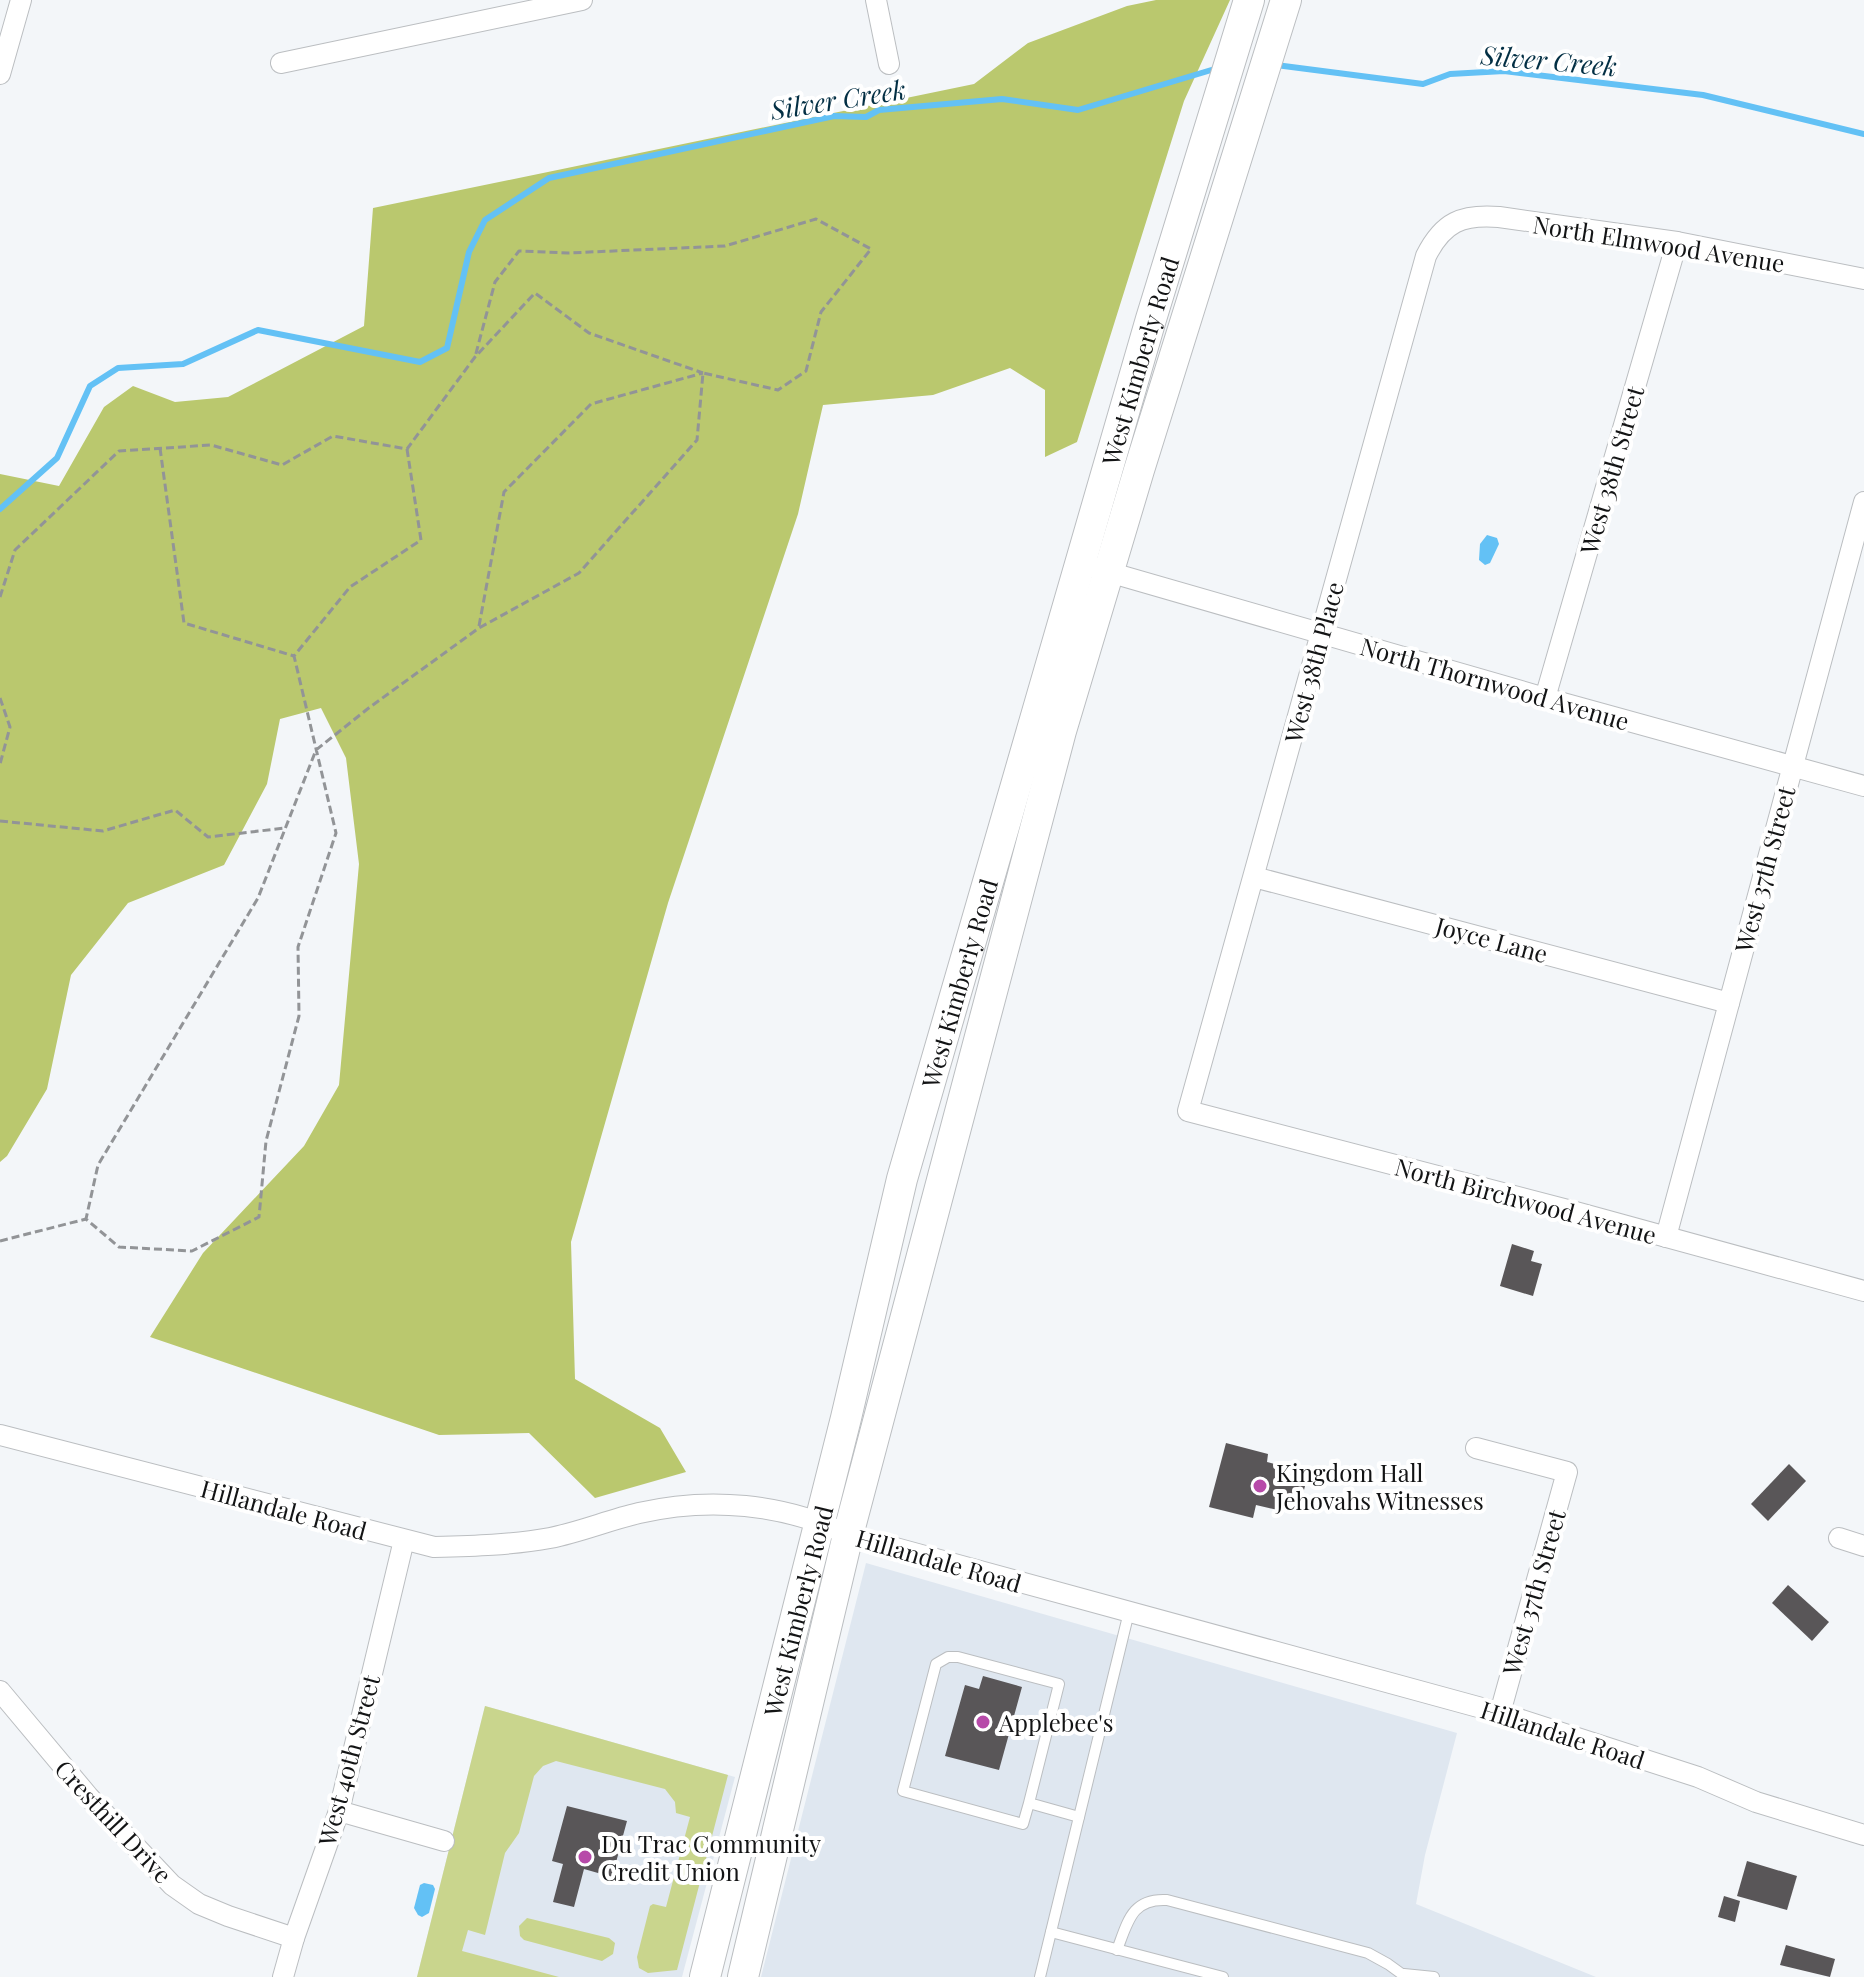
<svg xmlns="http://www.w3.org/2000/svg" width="1864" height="1977" font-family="'Playfair Display',serif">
<rect width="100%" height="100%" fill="#f3f6f9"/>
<g fill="#dfe7f0">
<polygon points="866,1563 1457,1733 1425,1855 1416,1904 1596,1977 761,1977"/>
<polygon points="485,1706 735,1777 682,1977 417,1977"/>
</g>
<g fill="#c9d58d">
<polygon points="485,1706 728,1775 677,1970 648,1973 639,1968 637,1957 650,1906 653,1904 666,1907 690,1817 676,1813 675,1802 665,1789 556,1761 543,1766 534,1776 519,1833 505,1853 485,1935 468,1930 462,1951 559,1977 417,1977"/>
<polygon points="527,1918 609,1938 615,1943 613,1954 602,1961 524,1940 520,1936 519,1926"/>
</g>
<polygon fill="#bac86e" points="1156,0 1230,0 1184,101 1077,442 1045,457 1045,390 1010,368 933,395 823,405 798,514 668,903 571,1242 575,1379 660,1428 686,1472 595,1498 529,1433 439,1435 150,1337 203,1253 304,1146 339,1085 359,864 346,758 321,708 280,719 267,784 224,865 128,903 71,975 47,1089 7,1156 0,1162 0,474 59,486 104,407 133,386 175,402 228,397 364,326 373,208 974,84 1028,43 1127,6"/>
<g fill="#63c1f5">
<polygon points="1487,535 1497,538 1499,544 1490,563 1485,565 1479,560 1480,544"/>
<polygon points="424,1883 433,1885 435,1889 429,1913 422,1917 418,1915 414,1908 420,1885"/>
</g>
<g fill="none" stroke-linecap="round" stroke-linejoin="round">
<g stroke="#63c1f5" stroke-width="6">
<polyline points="1276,65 1423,84 1450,74 1504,71 1703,95 1864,134"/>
<polyline points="0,509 57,458 90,386 118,368 183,364 258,330 420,362 447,348 469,252 485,220 549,178 834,116 866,117 879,110 1002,99 1078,110 1218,68"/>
</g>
</g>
<g fill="#595658">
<polygon points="1512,1244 1534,1251 1531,1261 1542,1264 1533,1296 1500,1286"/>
<polygon points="1226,1443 1268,1454 1267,1462 1289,1468 1287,1474 1307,1478 1302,1498 1282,1493 1278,1510 1256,1505 1253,1518 1209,1507"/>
<polygon points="1789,1464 1806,1481 1768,1521 1751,1504"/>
<polygon points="1788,1585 1829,1622 1812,1641 1772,1603"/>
<polygon points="983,1676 1022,1687 999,1770 945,1756 965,1685 979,1689"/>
<polygon points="567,1806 627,1821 621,1843 624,1850 618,1855 612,1877 584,1869 574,1907 553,1902 563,1864 552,1861"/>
<polygon points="1747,1861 1797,1876 1787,1910 1737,1896"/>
<polygon points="1724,1896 1740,1901 1735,1922 1718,1917"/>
<polygon points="1786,1945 1835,1959 1830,1977 1780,1965"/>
</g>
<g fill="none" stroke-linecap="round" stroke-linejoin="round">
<defs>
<g id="service">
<polyline points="1029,1803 1023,1824 903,1791 936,1664 948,1657 958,1657 1059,1684 1029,1803 1079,1817"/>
<polyline points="1051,1932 1223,1977"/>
<path d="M1117,1950C1128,1921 1132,1898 1167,1900L1368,1953L1388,1964L1406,1977"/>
<polyline points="1404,1974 1434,1977"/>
<polyline points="1040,1977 1129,1612"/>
</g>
<g id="minor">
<polyline points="876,0 889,64"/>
<polyline points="281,63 582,0"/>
<polyline points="0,74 21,0"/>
<path d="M1864,279L1677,242L1499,217C1462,214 1443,222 1426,256L1188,1111L1579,1213L1864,1291"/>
<polyline points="1098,569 1545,698 1864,786"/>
<polyline points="1545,698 1677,242"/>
<polyline points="1254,877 1729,1003"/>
<polyline points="1666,1237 1864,502"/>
<path d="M0,1435L434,1547C473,1546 512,1545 550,1538C580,1532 609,1520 639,1513C708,1497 784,1503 848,1535L1500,1713L1698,1777L1756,1802L1864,1835"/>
<polyline points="1476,1448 1567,1472 1500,1713"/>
<polyline points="1839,1538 1864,1546"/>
<polyline points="0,1691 88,1796 172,1885 199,1904 228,1916 294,1938"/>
<polyline points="339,1811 444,1841"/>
<polyline points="283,1977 294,1938 339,1811 404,1540"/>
</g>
<g id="primary">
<path id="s1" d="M705,1977L846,1418L902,1179L1151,319L1249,0"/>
<polyline points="743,1977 848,1535 1061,731 1139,470 1286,0"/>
</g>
</defs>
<use href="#service" stroke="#bbbec1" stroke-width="12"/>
<use href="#minor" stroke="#bbbec1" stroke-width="22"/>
<use href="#primary" stroke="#bbbec1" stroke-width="32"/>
<g stroke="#929497" stroke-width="3" stroke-dasharray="8 4" stroke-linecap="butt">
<polyline points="160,448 184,623 294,656"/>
<polyline points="407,449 421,540 350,587 294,656 336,833 298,947 299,1016 266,1141 259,1217 192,1251 119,1247 86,1219 98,1165 258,898 316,750 370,707 479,628 579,573 697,440 703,373 778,390 806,371 821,312 871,249 816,219 725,246 568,253 519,251 495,282 475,357"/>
<polyline points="0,597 15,550 119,451 211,445 282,465 333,436 407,449 475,357 535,293 589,333 703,373"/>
<polyline points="479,626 504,492 591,404 703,373"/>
<polyline points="0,698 10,727 0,764"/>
<polyline points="0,821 103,831 175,810 208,837 285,828"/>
<polyline points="0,1241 86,1219"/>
</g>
<use href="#service" stroke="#fff" stroke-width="10"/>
<use href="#minor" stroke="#fff" stroke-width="20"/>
<use href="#primary" stroke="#fff" stroke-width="30"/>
</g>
<g fill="#b74aa9" stroke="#fff" stroke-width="3">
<circle cx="1260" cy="1486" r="8"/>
<circle cx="983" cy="1722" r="8"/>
<circle cx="585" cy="1857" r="8"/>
</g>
<g text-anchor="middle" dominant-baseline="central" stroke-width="8" stroke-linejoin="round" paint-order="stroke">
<g font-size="24" fill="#131415" stroke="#fff">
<text transform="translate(1659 243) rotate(9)">North Elmwood Avenue</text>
<text stroke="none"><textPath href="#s1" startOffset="1674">West Kimberly Road</textPath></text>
<text transform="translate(1611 470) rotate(-74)">West 38th Street</text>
<text transform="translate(1313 662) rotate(-75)">West 38th Place</text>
<text transform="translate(1495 683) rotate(16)">North Thornwood Avenue</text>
<text transform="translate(1764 869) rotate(-75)">West 37th Street</text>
<text transform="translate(1492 939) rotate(15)">Joyce Lane</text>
<text stroke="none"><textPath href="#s1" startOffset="1026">West Kimberly Road</textPath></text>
<text transform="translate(1526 1200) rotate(15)">North Birchwood Avenue</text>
<text transform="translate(284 1509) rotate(15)">Hillandale Road</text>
<text transform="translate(939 1560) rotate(16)">Hillandale Road</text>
<text transform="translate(1533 1592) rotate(-74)">West 37th Street</text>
<text stroke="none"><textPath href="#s1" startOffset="378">West Kimberly Road</textPath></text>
<text transform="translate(1563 1734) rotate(18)">Hillandale Road</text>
<text transform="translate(348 1760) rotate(-75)">West 40th Street</text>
<text transform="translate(114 1821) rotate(47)">Cresthill Drive</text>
</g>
<g font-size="24" fill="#131415" stroke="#fff" text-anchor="start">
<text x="1276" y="1472">Kingdom Hall<tspan x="1276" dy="28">Jehovahs Witnesses</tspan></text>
<text x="999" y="1722">Applebee's</text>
<text x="601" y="1843">Du Trac Community<tspan x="601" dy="28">Credit Union</tspan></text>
</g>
<g font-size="26" font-style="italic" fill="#032f44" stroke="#fff">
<text transform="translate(1549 60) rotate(5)">Silver Creek</text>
<text transform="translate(838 99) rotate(-9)">Silver Creek</text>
</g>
</g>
</svg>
